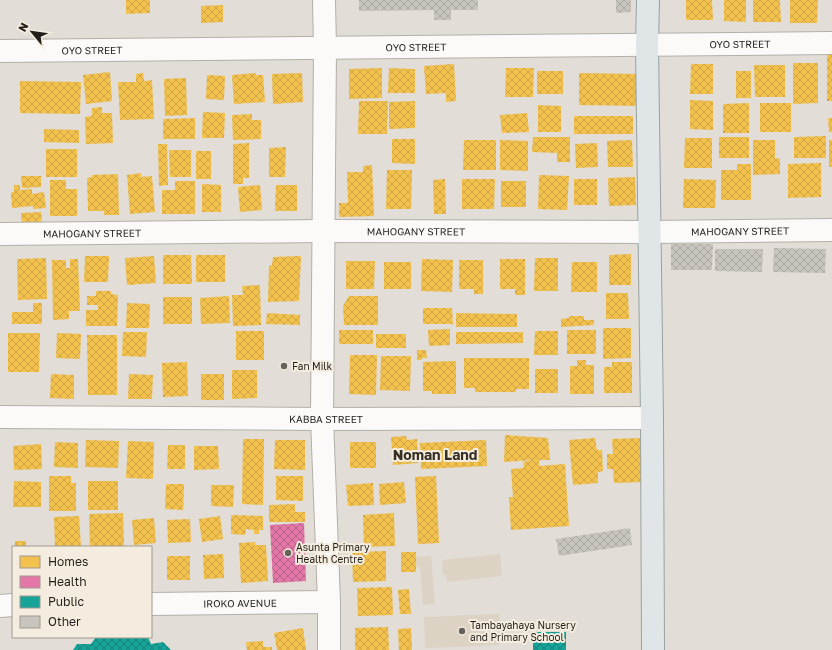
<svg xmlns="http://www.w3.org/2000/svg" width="832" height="650" font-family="'Golos Text',sans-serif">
<defs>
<pattern id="homes-cross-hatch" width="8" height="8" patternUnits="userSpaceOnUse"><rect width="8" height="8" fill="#f2c14e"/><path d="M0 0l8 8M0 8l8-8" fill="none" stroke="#cfa544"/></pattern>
<pattern id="health-cross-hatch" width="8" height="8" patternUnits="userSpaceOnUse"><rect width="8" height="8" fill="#e377a8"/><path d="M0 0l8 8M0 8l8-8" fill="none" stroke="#b86188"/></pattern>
<pattern id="public-cross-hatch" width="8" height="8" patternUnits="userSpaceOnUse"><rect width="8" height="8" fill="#17a398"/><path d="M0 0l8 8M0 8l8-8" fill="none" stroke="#14847b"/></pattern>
<pattern id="building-cross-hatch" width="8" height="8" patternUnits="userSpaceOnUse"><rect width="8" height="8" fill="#c8c4be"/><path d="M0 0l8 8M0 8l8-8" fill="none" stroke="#aca8a3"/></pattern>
</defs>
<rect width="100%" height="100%" fill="#e2ddd6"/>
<g fill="#dcd3c5">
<polygon points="500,554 502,576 447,582 446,574 443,575 442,560"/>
<polygon points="431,556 435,604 423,605 420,567 416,567 416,557"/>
<polygon points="499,614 500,645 425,648 424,617"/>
</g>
<g fill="url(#homes-cross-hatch)">
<polygon points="126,0 150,0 150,13 126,14"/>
<polygon points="686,0 712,0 713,20 686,20"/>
<polygon points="724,0 746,0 746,22 724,21"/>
<polygon points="753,0 780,0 781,22 753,22"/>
<polygon points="790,0 818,0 817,23 790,23"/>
<polygon points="223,5 223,22 201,23 201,6"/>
<rect x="827" y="55" width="5" height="46"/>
<polygon points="793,63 818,63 818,103 793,104"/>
<polygon points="454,64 456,101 446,102 446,93 426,94 424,66"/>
<polygon points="691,64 713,64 713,94 690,94"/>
<polygon points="754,65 785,65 785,97 755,97"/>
<polygon points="382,68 382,98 349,99 349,69"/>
<polygon points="389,68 415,69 415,93 388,93"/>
<polygon points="506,68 534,68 533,97 505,97"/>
<rect x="537" y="71" width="26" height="23"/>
<rect x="736" y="71" width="15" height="27"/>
<polygon points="110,72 112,101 86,104 83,75"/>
<polygon points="143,73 144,81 152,80 154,119 120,120 118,82 136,82 136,74"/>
<polygon points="256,73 256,75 263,75 265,102 234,104 232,75"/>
<polygon points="302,73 303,102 273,104 272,74"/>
<polygon points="579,73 639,74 638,106 579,105"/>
<polygon points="207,75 225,76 224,100 206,99"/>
<polygon points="186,78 187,115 165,116 164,79"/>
<polygon points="20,81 81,82 80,114 20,113"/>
<polygon points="690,100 713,101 713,130 690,129"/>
<polygon points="359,101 388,101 387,134 358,134"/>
<polygon points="415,101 415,128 389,129 389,102"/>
<polygon points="749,103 749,133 723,133 723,104"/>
<rect x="760" y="103" width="31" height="29"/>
<polygon points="538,105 561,106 561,132 538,132"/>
<polygon points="102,107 102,113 112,113 113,143 86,144 85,117 92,116 92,108"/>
<polygon points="203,112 225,113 224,138 202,138"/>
<polygon points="527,113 529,132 502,133 500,115"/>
<polygon points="252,114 252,120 261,120 261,139 233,140 232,115"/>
<rect x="574" y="116" width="59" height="18"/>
<polygon points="195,118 195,139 163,139 163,119"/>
<polygon points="828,118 832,118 832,132 829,132"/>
<polygon points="44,129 79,130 79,143 44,142"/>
<polygon points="826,136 826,158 794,158 794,137"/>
<polygon points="533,137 570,137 570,162 557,162 557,153 532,152"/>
<rect x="719" y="137" width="30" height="21"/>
<polygon points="685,138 712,138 712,168 684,168"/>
<polygon points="392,139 415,139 415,164 392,163"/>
<polygon points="464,140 496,140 496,170 463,170"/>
<polygon points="500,140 528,141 528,171 500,170"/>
<polygon points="632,140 633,167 608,167 607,141"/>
<polygon points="753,140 775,140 775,159 780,158 780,174 753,175"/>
<rect x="829" y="140" width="3" height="27"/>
<polygon points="249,143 249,178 243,178 243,184 233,184 233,144"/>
<polygon points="597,143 598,167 576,168 575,144"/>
<polygon points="158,144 167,144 168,185 159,186"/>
<polygon points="286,147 285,177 269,177 269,148"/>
<rect x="46" y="149" width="31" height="28"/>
<polygon points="169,150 191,150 191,177 170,177"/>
<rect x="196" y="151" width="15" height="28"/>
<polygon points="821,163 821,197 788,198 788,164"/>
<polygon points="737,164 751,164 751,200 721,200 721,170 737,170"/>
<polygon points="372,165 374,216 339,217 339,203 348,203 347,172 363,172 363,166"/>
<polygon points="387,170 412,170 411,209 386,209"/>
<polygon points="141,173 141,177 152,176 155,212 130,214 127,175"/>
<polygon points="118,174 119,215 104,215 104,211 88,211 87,178 92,177 92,175"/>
<polygon points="539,175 569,176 567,210 538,209"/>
<polygon points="21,176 41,176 41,187 22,188"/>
<polygon points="635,177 636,205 609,206 608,178"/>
<polygon points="445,179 446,214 434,214 433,180"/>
<polygon points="462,179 495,179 494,209 462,209"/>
<rect x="574" y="179" width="23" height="26"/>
<polygon points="684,179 716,180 715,208 683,208"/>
<polygon points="50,180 66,180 66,189 77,189 77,216 50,216"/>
<polygon points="175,181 195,181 195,214 162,214 162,190 175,190"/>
<rect x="501" y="181" width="25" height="26"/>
<polygon points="202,184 221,185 221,212 202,212"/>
<polygon points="14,185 20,185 20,190 32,189 32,194 44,192 46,208 33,209 33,206 12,208 11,192 14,192"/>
<polygon points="260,185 262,210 240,212 238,187"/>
<polygon points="276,185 297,185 297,211 275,211"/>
<polygon points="41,212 42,223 22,224 21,213"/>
<polygon points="631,254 631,285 609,285 609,255"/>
<polygon points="163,255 191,255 192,284 163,284"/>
<rect x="196" y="255" width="29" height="27"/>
<polygon points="85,256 109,256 108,282 84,282"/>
<polygon points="154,256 156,283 127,285 125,258"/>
<polygon points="301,256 299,301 268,302 269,266 272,265 273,257"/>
<polygon points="46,258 47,299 18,300 17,259"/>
<polygon points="535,258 558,258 558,291 534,291"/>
<polygon points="70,259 78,259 80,311 69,311 69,319 53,320 52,260 66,260 66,268 70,268"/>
<polygon points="422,259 453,260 452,292 421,291"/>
<polygon points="500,259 525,259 525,295 515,295 515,289 500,289"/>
<polygon points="459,260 483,260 483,294 474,294 474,289 459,289"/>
<polygon points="346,261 375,261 374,289 346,289"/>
<rect x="384" y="262" width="27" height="27"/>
<polygon points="572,262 597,262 597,292 571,292"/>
<polygon points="260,285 261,325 233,326 232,295 243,295 242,286"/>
<polygon points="96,291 111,291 111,294 118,295 117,326 86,326 86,310 98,310 98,305 87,305 87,296 96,296"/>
<polygon points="606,293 628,293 629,319 606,319"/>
<polygon points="229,296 230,323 201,324 200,298"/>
<polygon points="349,296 378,296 378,325 344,325 343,306"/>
<rect x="163" y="297" width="29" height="27"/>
<polygon points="33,303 42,303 42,324 12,324 12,312 33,312"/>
<polygon points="127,303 150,304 149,328 126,328"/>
<polygon points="423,308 452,308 453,324 423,324"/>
<polygon points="267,313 300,315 300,325 266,324"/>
<polygon points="456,313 517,314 517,327 456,327"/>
<polygon points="569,316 584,316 584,320 594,320 594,325 561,327 561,319 569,318"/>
<polygon points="603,328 631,328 631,358 603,359"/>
<polygon points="450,329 450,345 429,346 428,330"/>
<rect x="339" y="330" width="34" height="14"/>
<rect x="567" y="330" width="29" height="24"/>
<rect x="236" y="331" width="28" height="29"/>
<polygon points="535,331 558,331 558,355 534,355"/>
<polygon points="123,332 147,332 146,357 122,356"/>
<polygon points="456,332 523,332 523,343 456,344"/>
<polygon points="8,333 40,333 39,372 8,372"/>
<polygon points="57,333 81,334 80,359 56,358"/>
<rect x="376" y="334" width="30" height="14"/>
<polygon points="87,335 117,335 117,395 88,395"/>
<polygon points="417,350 426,350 427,358 422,358 422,360 417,360"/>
<polygon points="350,355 377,355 376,395 349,394"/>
<polygon points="381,356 411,356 410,391 380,390"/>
<polygon points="464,358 529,358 529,389 516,389 516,392 475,392 475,388 464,388"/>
<polygon points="577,360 586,360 586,365 594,365 594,394 570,394 570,366 577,366"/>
<polygon points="456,361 456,394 432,394 432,391 423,391 423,362"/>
<polygon points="187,362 188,396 163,397 162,363"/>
<polygon points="612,362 632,362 632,393 604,393 604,367 612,367"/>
<rect x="535" y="369" width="23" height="24"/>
<polygon points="232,370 257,370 257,398 232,399"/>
<polygon points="51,374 74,375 74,399 50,398"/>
<polygon points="129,374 153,375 152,399 128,399"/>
<rect x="201" y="374" width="23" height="26"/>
<polygon points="505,435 548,438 550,460 539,460 539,466 565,464 569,526 511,530 509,497 513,497 511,469 524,468 523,462 533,460 504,462"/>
<polygon points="406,436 407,440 417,439 418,463 393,465 391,437"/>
<polygon points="595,438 597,450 602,450 603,471 598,472 598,483 573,485 569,440"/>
<polygon points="640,438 642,482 614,483 613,469 607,469 607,454 613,454 612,439"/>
<polygon points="243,439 264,439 263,505 242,504"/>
<polygon points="86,440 119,441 118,468 85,467"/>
<polygon points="275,440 305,440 305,470 274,469"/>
<polygon points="486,440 487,466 421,469 420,443"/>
<polygon points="128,441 154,442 153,479 126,478"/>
<polygon points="55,442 78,443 78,468 54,467"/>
<rect x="350" y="442" width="26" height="26"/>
<polygon points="41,444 42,469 14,470 13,446"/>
<polygon points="168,445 185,445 185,469 167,469"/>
<polygon points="194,446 218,446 219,469 194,470"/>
<polygon points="49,476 71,476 71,483 76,483 76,511 49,511"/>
<polygon points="276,476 303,476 303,501 276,500"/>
<polygon points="436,476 439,543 418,544 415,477"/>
<polygon points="14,481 41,482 41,507 13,507"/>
<rect x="88" y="481" width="30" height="29"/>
<polygon points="404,482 406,503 380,505 379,484"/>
<polygon points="373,483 374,505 348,506 346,485"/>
<polygon points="166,484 184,484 183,510 165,509"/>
<polygon points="211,485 234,485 233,507 211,506"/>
<polygon points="295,504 295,512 305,512 305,522 269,522 269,505"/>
<polygon points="123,513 124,547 90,547 89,514"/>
<polygon points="394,513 395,546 364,547 363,515"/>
<polygon points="231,515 263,516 263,530 259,530 259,534 254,534 254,530 246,529 245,535 231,534"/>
<polygon points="79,516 81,547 55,547 54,517"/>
<polygon points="220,516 223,539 202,542 199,519"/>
<polygon points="154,518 156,543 134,545 132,520"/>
<polygon points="190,519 191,542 168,543 167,520"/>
<rect x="15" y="541" width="11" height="6"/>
<polygon points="255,542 255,545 266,545 268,581 241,583 239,543"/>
<polygon points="386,551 386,581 353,582 352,552"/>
<rect x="401" y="552" width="15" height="20"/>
<polygon points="223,554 224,578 204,579 203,555"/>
<rect x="167" y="556" width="23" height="24"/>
<polygon points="392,587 393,615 358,616 357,588"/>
<polygon points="409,589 411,614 400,614 398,590"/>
<polygon points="388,627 389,650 355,650 355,628"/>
<polygon points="303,628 306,650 277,650 274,633"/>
<polygon points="411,628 412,650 399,650 398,629"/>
<polygon points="263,641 263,647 272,647 272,650 247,650 246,642"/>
</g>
<polygon fill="url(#health-cross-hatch)" points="304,523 306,581 273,583 270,525"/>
<g fill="url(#public-cross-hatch)">
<rect x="533" y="632" width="33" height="18"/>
<polygon points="96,637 148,637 151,644 163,642 171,650 73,650 77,644 91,644"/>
</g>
<g fill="url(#building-cross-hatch)">
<polygon points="359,0 478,0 478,10 451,10 451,20 434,20 434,10 359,11"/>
<polygon points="616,0 631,0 631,12 616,13"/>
<polygon points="671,244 713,244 712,270 671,270"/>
<polygon points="774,248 826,249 825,273 773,272"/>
<polygon points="715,249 763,249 762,272 715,271"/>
<polygon points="630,528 632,545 559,556 556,539"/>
</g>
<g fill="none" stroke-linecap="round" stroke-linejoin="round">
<defs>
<g id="minor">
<polyline points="324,0 325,48 322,419 329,602 329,650"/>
<path id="s1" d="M0,51L832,43"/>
<path id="s2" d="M0,234L322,231L650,232L832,230"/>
<path id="s3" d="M0,417L322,419L652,418"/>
<path id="s4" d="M151,604L329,602"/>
<polyline points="0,606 13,605"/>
</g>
<polyline id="major" points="648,0 647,45 652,418 653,650"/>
</defs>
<use href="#minor" stroke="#b3afa9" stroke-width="24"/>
<use href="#major" stroke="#98a2a2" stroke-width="24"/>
<use href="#minor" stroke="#fbfaf9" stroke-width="22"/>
<use href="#major" stroke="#e0e6e7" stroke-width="22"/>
</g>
<g fill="#65625c" stroke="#f4ecde" stroke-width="1.5">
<circle cx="284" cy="366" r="4"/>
<circle cx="288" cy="553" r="4"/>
<circle cx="462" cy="631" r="4"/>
</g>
<g text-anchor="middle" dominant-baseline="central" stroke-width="4" stroke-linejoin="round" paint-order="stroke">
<g font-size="10" fill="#221f1a" stroke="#f4ecde">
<text stroke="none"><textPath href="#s1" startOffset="740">OYO STREET</textPath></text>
<text stroke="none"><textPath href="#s1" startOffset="416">OYO STREET</textPath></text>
<text stroke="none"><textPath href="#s1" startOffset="92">OYO STREET</textPath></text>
<text stroke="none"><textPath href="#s2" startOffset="416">MAHOGANY STREET</textPath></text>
<text stroke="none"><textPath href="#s2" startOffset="740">MAHOGANY STREET</textPath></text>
<text stroke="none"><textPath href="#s2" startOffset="92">MAHOGANY STREET</textPath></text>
<text stroke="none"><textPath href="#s3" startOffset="326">KABBA STREET</textPath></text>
<text stroke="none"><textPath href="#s4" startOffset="89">IROKO AVENUE</textPath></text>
</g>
<g font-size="10" fill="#221f1a" stroke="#f4ecde" text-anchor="start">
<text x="292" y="366">Fan Milk</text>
<text x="296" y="547">Asunta Primary<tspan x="296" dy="12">Health Centre</tspan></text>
<text x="470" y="625">Tambayahaya Nursery<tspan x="470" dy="12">and Primary School</tspan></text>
</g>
<g font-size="14" font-weight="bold" fill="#363025" stroke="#f4ecde">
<text x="435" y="454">Noman Land</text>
</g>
</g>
<rect x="12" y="546" width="140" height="92" fill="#f4ecde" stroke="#a09a90"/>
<rect x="20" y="556" width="20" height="12" fill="#f2c14e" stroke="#a09a90"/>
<text x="48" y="566" font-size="12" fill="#221f1a">Homes</text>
<rect x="20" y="576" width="20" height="12" fill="#e377a8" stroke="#a09a90"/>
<text x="48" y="586" font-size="12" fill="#221f1a">Health</text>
<rect x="20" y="596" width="20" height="12" fill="#17a398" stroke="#a09a90"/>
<text x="48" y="606" font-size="12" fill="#221f1a">Public</text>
<rect x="20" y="616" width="20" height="12" fill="#c8c4be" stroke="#a09a90"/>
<text x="48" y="626" font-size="12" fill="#221f1a">Other</text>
<g transform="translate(32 32) rotate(299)" stroke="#f4ecde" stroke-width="3" paint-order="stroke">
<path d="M0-3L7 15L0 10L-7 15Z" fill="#221f1a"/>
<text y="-6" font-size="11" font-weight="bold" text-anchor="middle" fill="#221f1a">N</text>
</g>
</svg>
